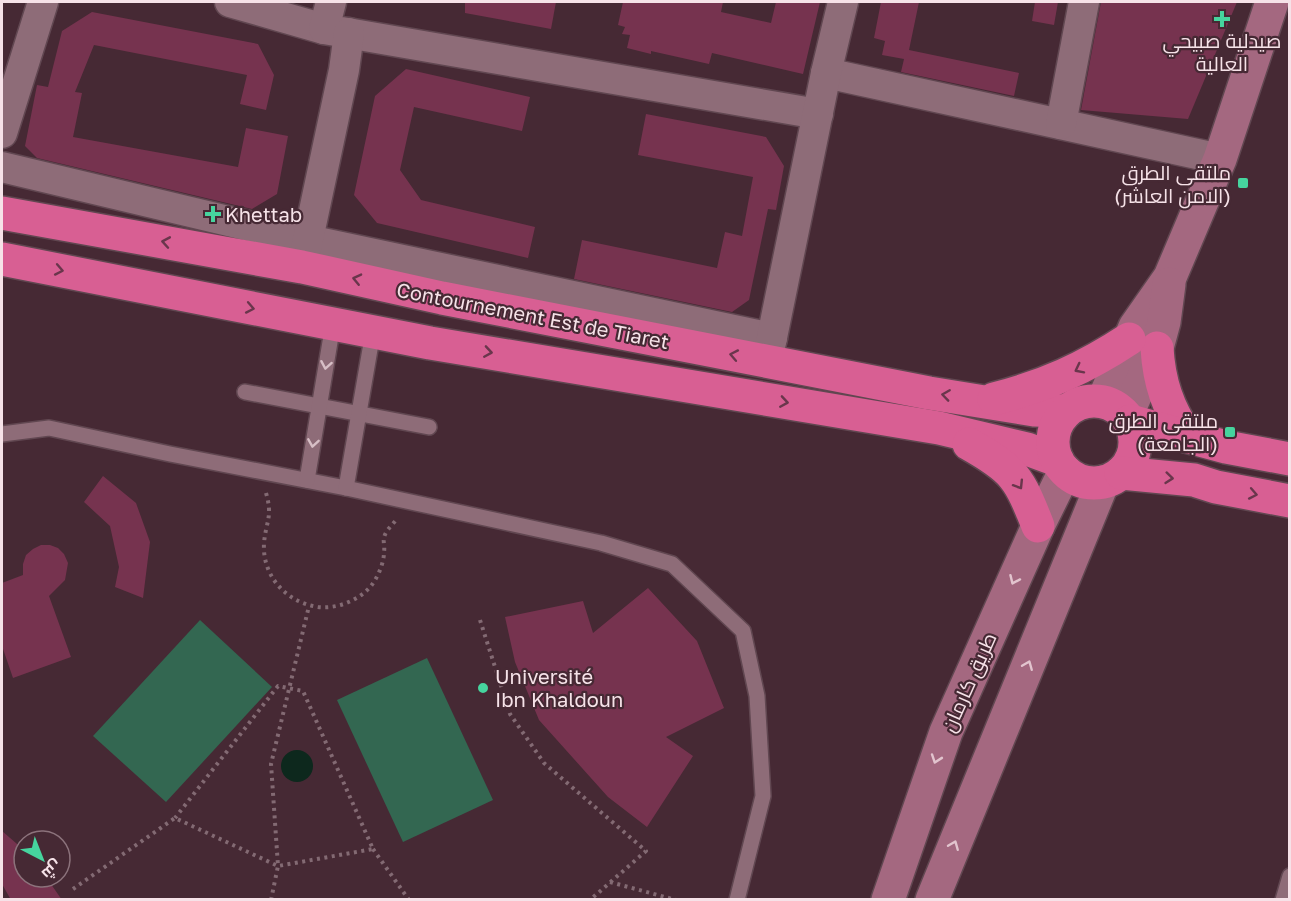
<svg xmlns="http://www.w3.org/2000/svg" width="1291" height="901" font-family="'Golos Text',Cairo,sans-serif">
<rect width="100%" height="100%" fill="#462934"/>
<g fill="#336751">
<polygon points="200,620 272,687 166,802 93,736"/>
<polygon points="427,658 493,800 403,842 337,700"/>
</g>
<circle fill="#0d281d" cx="297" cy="766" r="16"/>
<g fill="#76334f">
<polygon points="465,2 556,2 551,29 465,13"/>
<polygon points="623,2 723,2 721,12 771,23 776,2 820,2 803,74 712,53 709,64 651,51 651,54 627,48 630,35 622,34 625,27 618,25"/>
<polygon points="881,2 919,2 909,50 1019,73 1014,96 901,72 904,59 882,55 885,41 874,38"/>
<polygon points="1035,2 1058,2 1054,25 1032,21"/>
<polygon points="1101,2 1237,2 1188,119 1081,110"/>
<polygon points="92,12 258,44 274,75 266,110 240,104 247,75 94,45 75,92 82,93 73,137 238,167 246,128 288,136 277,194 252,209 37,158 25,146 37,85 48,87 62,31"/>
<polygon points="406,69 530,97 522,131 414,107 400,170 421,200 535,227 528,258 377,223 354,195 375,96"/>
<polygon points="646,114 766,137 784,166 776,210 768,209 749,300 732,312 574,279 582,240 717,268 725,232 742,236 753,177 638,155"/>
<polygon points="103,476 136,503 150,542 143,598 115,587 119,567 110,526 84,502"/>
<polygon points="41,545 50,545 58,548 64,554 68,563 65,580 49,596 71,657 13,678 2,646 2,583 23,575 23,564 26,555 33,549"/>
<polygon points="648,588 697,641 724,708 666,737 693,756 647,827 608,797 539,720 515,662 505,617 583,601 593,633"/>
<polygon points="2,831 24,850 24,877 46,877 62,900 11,900 2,884"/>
</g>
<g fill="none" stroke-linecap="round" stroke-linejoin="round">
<defs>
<g id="lane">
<polyline points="245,392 429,427"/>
<polyline points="2,434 49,428 170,454 346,488 601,543 672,564 743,631 757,696 763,796 737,900"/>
<polyline points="307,480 333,324"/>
<polyline points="346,488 373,332"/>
<polyline points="1283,900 1290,876"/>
</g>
<g id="street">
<polyline points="230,2 324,29"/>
<polyline points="331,2 324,29 818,114"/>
<polyline points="826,73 1220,159"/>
<polyline points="1061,124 1084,2"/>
<polyline points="2,133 43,2"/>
<polyline points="2,167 308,240 772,338"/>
<polyline points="304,258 344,70 349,33"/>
<polyline points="768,357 826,73 843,2"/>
</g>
<g id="secondary">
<polyline points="1103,401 1135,327 1170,277 1220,159 1272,2"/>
<polyline points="1126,416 1157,348 1164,322 1169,284"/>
<polyline points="888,900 946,732 1038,526 1065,471"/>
<polyline points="932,900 1103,482"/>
</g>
<g id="highway">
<polyline points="2,213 302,267 442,298 929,393 1034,410 1066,411"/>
<polyline points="2,259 430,343 939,428 1027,449 1057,460"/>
<path d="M1157,348C1159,382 1168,409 1187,436"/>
<path d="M994,399C1045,386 1085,368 1129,339"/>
<circle cx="1094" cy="442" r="41"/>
<polyline points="1130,421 1226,447 1290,459"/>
<path d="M969,444C1015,470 1019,478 1038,526"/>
<polyline points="1121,473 1194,480 1216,487 1290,501"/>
</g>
</defs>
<use href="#lane" stroke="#614751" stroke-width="18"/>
<use href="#street" stroke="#614751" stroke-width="33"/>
<use href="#secondary" stroke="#614751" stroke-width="36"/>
<use href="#highway" stroke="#614751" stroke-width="36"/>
<g stroke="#836a73" stroke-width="4" stroke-dasharray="3 4.5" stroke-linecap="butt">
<path d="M266,493C273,517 266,521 264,543C262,575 285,602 318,607C337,609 358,601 371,586C378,577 384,563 384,552C385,547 383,542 384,538C385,531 393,524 397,519"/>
<polyline points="480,620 510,714 544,763 646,851 590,900"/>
<polyline points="373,849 409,900"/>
<polyline points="610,882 676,900"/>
<polyline points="73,889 175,818 278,866 373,849 303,691 278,686 175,818"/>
<polyline points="271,900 278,866 271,764 309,606"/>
</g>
<use href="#lane" stroke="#8e6c78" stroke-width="15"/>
<use href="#street" stroke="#8e6c78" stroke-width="30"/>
<use href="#secondary" stroke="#a46880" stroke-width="33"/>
<use href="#highway" stroke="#d85f93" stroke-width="33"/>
</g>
<defs><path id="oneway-chevron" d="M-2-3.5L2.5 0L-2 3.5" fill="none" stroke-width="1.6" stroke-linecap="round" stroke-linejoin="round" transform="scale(1.5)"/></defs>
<g stroke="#6a364c">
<use href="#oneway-chevron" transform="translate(166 242) rotate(-170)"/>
<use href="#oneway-chevron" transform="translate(59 270) rotate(11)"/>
<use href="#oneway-chevron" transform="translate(357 279) rotate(-167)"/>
<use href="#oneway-chevron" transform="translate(250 308) rotate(11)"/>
<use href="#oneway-chevron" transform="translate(488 352) rotate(9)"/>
<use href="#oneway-chevron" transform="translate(734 355) rotate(-169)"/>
<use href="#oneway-chevron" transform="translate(1079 369) rotate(153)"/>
<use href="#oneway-chevron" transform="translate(946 395) rotate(-172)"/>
<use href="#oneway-chevron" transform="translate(784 402) rotate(9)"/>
<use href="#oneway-chevron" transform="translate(1169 478) rotate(6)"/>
<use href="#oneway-chevron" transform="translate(1019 485) rotate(58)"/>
<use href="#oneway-chevron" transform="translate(1253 494) rotate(11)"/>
</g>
<g stroke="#d7bfc6">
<use href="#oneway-chevron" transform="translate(326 365) rotate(100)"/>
<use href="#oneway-chevron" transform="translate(313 443) rotate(99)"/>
</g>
<g stroke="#e2c4ce">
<use href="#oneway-chevron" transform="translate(1014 580) rotate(114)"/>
<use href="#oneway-chevron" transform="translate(1028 665) rotate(-68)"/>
<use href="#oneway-chevron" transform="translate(936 759) rotate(109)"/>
<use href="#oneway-chevron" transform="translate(954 845) rotate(-68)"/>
</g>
<g fill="#46d49e" stroke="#462934" stroke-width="2">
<path d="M1219 10h6v6h6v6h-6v6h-6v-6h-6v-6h6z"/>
<rect x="1237" y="177" width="12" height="12" rx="3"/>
<path d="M210 205h6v6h6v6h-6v6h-6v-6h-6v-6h6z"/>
<rect x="1224" y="426" width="12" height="12" rx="3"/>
<circle cx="483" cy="688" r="6"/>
</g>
<g text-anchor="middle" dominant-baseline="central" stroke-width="4.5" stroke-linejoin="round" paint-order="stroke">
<g font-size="20" fill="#f6e2e8" stroke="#462934" text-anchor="end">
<text x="1222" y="40" text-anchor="middle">صيدلية صبيحي<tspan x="1222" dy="23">العالية</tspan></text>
<text x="1231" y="172">ملتقى الطرق<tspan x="1231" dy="23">(الامن العاشر)</tspan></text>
<text x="225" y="214" text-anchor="start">Khettab</text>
<text x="1218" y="420">ملتقى الطرق<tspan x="1218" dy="23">(الجامعة)</tspan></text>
<text x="495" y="676" text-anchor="start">Université<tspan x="495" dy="23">Ibn Khaldoun</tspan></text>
</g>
<g font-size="20" fill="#f6e2e8" stroke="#462934">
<text transform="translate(533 315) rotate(11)">Contournement Est de Tiaret</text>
<text transform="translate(968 682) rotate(-66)">طريق كارمان</text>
</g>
</g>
<rect width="1291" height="901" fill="none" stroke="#f6e2e8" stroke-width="6"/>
<g transform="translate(42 859) rotate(138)"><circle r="28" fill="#462934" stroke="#8c737c" stroke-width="1.5"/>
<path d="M0-4.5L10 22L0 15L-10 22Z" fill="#46d49e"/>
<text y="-9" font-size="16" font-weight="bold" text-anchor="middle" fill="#f6e2e8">ش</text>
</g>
</svg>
